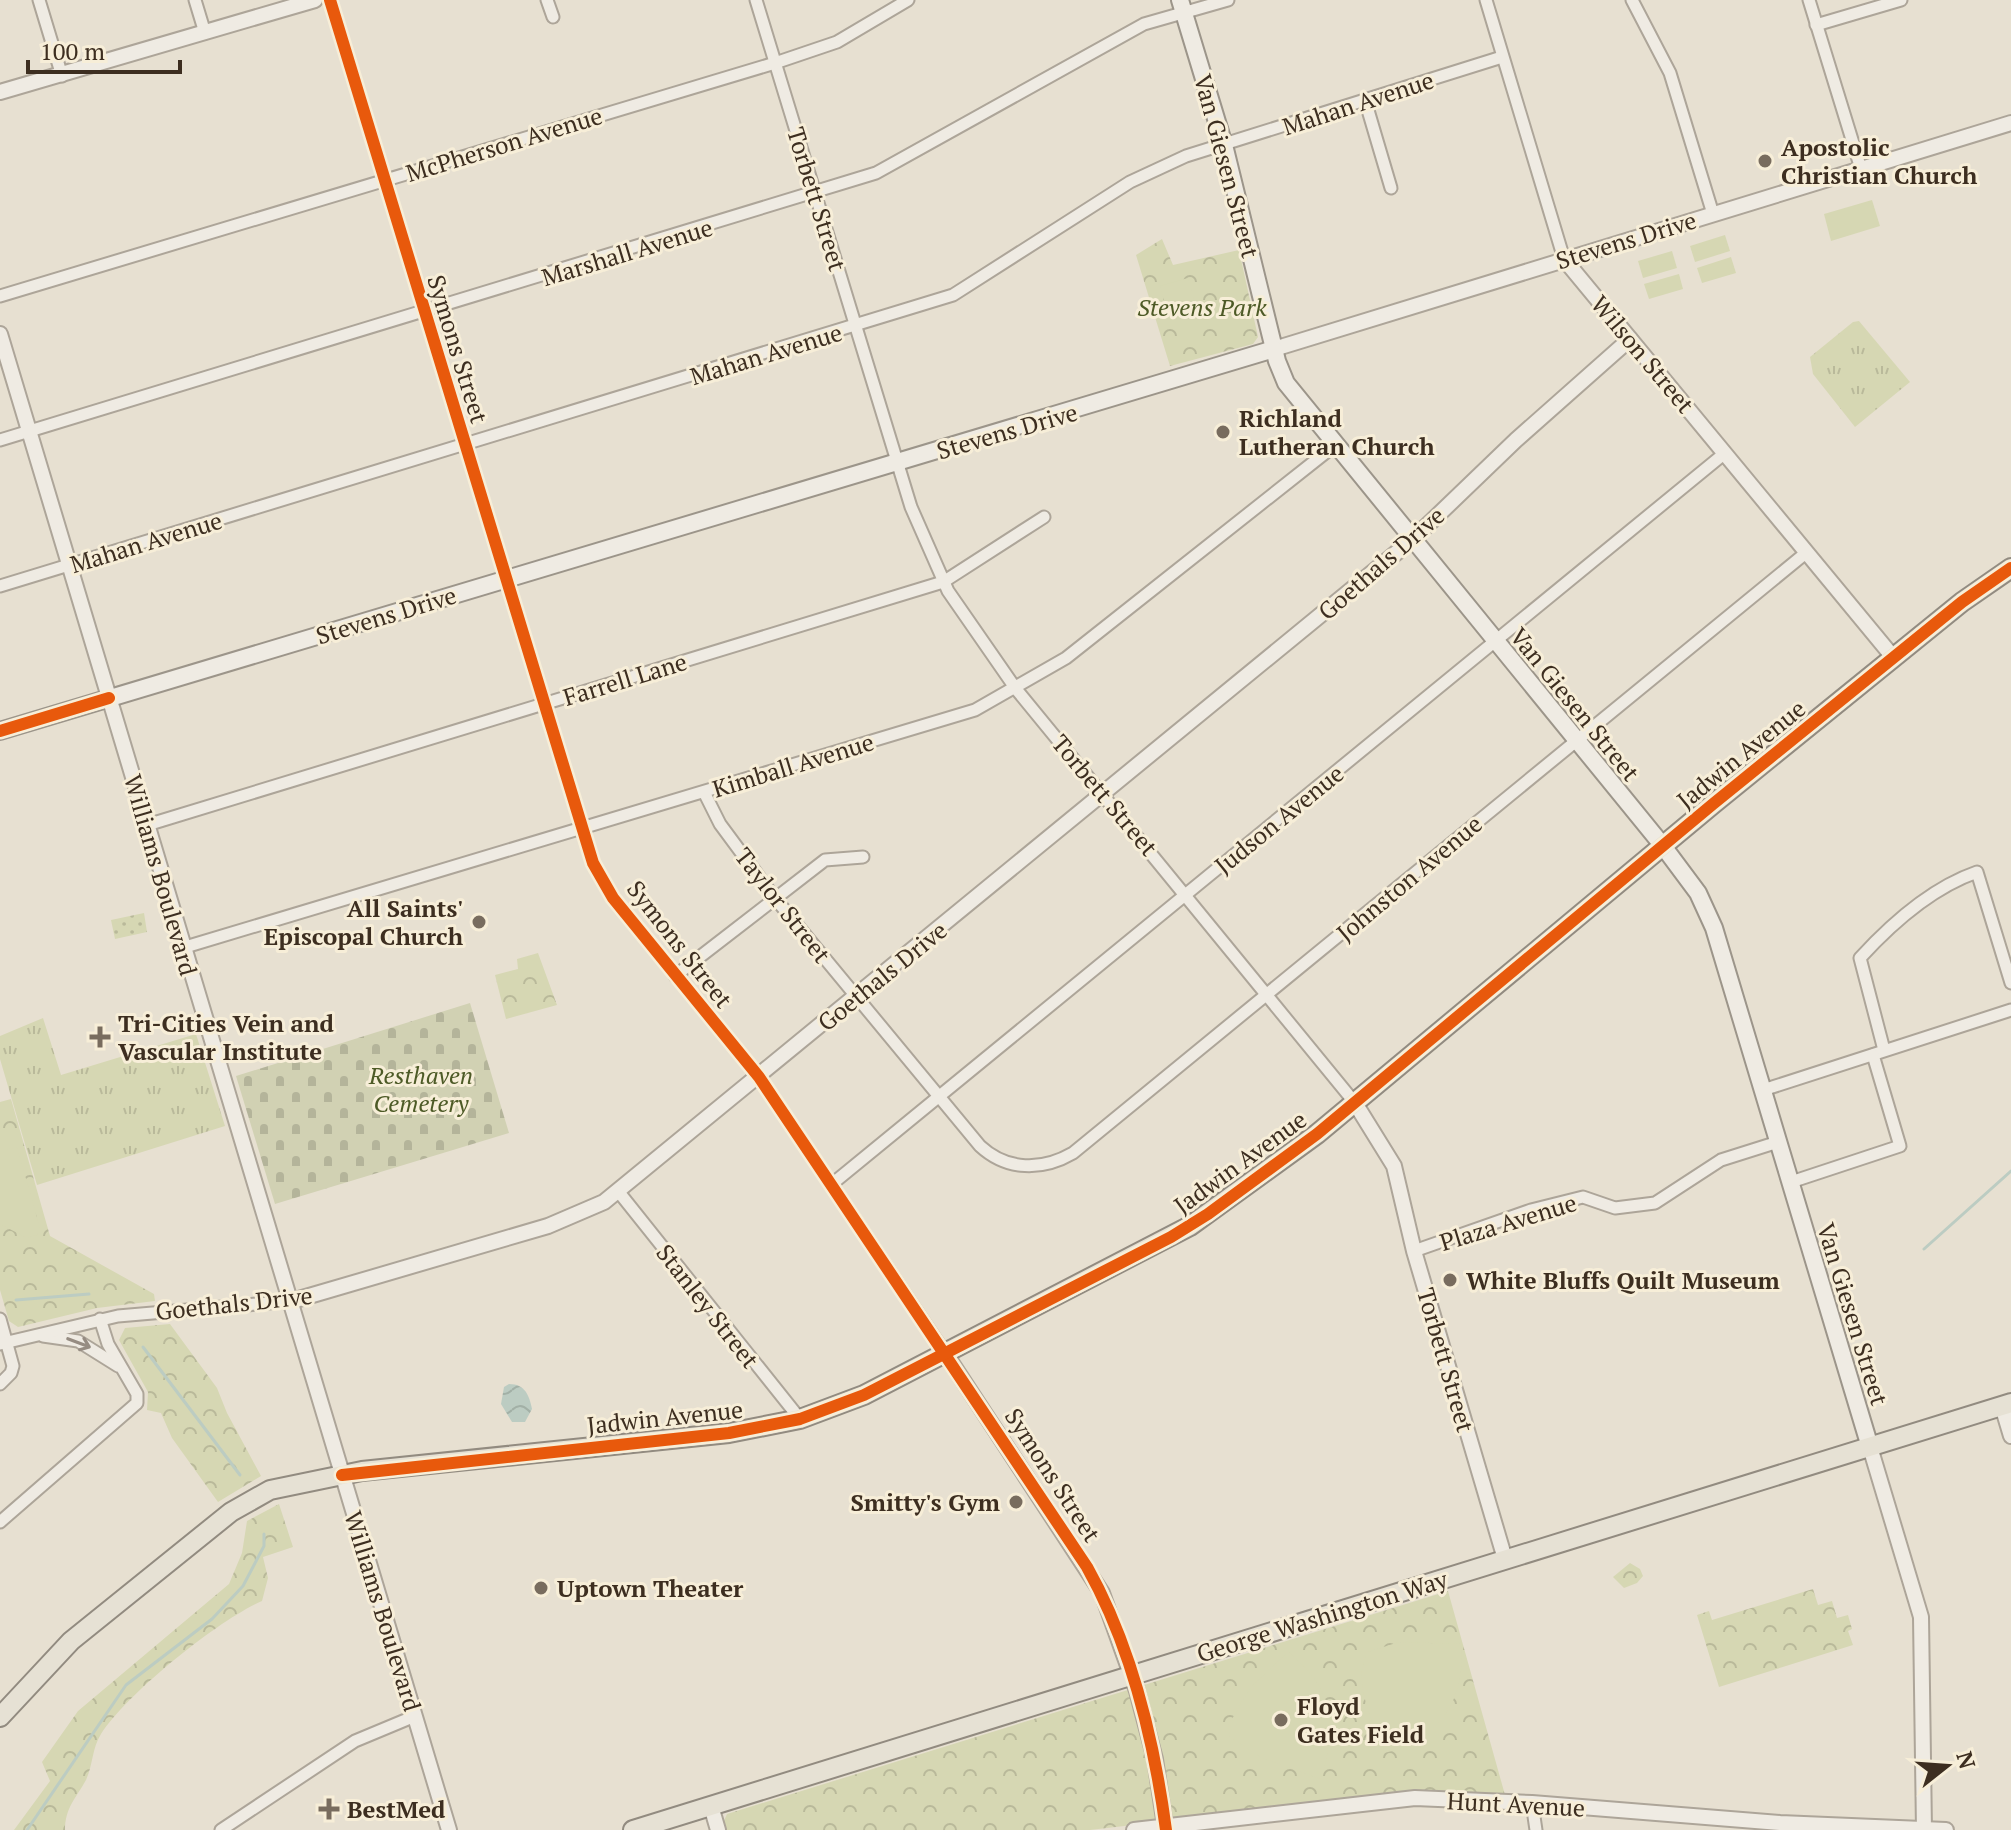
<svg xmlns="http://www.w3.org/2000/svg" width="2011" height="1830" font-family="'PT Serif',serif">
<defs>
<pattern id="grass-tufts" width="24" height="20" patternUnits="userSpaceOnUse" patternTransform="scale(2)"><rect width="24" height="20" fill="#d6d7b3"/><path d="M3 7l-1-3M5 7V3M7 7l1-3M15 17l-1-3M17 17v-4M19 17l1-3" fill="none" stroke="#b9b99a"/></pattern>
<pattern id="forest-crowns" width="20" height="18" patternUnits="userSpaceOnUse" patternTransform="scale(2)"><rect width="20" height="18" fill="#d6d7b3"/><path d="M2 6a3 3 0 1 1 6 0M12 15a3 3 0 1 1 6 0" fill="none" stroke="#b9b99a"/></pattern>
<pattern id="cemetery-stones" width="16" height="16" patternUnits="userSpaceOnUse" patternTransform="scale(2)"><rect width="16" height="16" fill="#d1d1b3"/><path d="M2 7V4a2 2 0 0 1 4 0v3zM10 15v-3a2 2 0 0 1 4 0v3z" fill="#b4b49a"/></pattern>
<pattern id="garden-dots" width="8" height="8" patternUnits="userSpaceOnUse" patternTransform="scale(2)"><rect width="8" height="8" fill="#d6d7b3"/><path d="M2 2h.1M6 6h.1" fill="none" stroke="#b9b99a" stroke-width="1.8" stroke-linecap="round"/></pattern>
<pattern id="water-waves" width="16" height="10" patternUnits="userSpaceOnUse" patternTransform="scale(2)"><rect width="16" height="10" fill="#bcccc2"/><path d="M0 5q4-4 8 0t8 0" fill="none" stroke="#a2b0a6"/></pattern>
</defs>
<rect width="100%" height="100%" fill="#e7e0d1"/>
<g fill="url(#grass-tufts)">
<polygon points="1859,321 1910,382 1855,427 1813,374 1810,357 1853,322"/>
<polygon points="43,1018 61,1075 196,1034 225,1126 37,1185 0,1059 0,1036"/>
</g>
<g fill="url(#forest-crowns)">
<polygon points="1162,239 1173,265 1239,250 1258,337 1253,344 1170,366 1136,255"/>
<polygon points="538,953 557,1005 506,1019 495,975 518,969 517,959"/>
<polygon points="11,1099 50,1236 154,1294 155,1301 97,1308 18,1327 9,1321 0,1290 0,1102"/>
<polygon points="170,1324 217,1388 227,1413 261,1476 218,1502 172,1438 161,1413 147,1410 148,1392 119,1340 125,1328"/>
<path d="M279,1504L293,1547L263,1557L268,1578L262,1601C217,1621 128,1693 101,1734C92,1748 93,1765 86,1780C76,1798 65,1808 65,1830H14L50,1781L42,1762L78,1711L229,1584L242,1553L247,1521Z"/>
<polygon points="1630,1563 1640,1569 1643,1576 1637,1583 1624,1588 1613,1577"/>
<polygon points="1813,1589 1818,1605 1832,1601 1837,1618 1848,1615 1852,1629 1848,1631 1853,1645 1719,1687 1697,1615 1709,1611 1712,1620"/>
<polygon points="1448,1591 1505,1795 1391,1795 1090,1830 725,1830 723,1823 727,1814"/>
</g>
<polygon fill="url(#cemetery-stones)" points="470,1003 509,1133 275,1204 236,1076"/>
<polygon fill="url(#garden-dots)" points="144,913 147,932 115,939 111,920"/>
<g fill="#d6d7b3">
<polygon points="1872,200 1880,226 1831,241 1824,214"/>
<polygon points="1725,235 1730,251 1695,262 1690,246"/>
<polygon points="1672,251 1677,268 1643,278 1638,261"/>
<polygon points="1731,257 1736,273 1702,283 1697,268"/>
<polygon points="1679,274 1683,289 1649,299 1644,284"/>
<polygon points="1188,278 1196,307 1168,316 1160,286"/>
<polygon points="17,1147 40,1228 37,1235 27,1238 0,1224 0,1151"/>
<path d="M1399,1642L1461,1644C1467,1698 1439,1741 1384,1753C1375,1723 1350,1682 1368,1652Z"/>
<path d="M1288,1652C1335,1690 1337,1723 1321,1779L1262,1758L1230,1737L1228,1726L1250,1688Z"/>
</g>
<path fill="url(#water-waves)" d="M509,1384C525,1384 529,1395 532,1409L525,1422H512L501,1404L504,1387Z"/>
<g fill="none" stroke-linecap="round" stroke-linejoin="round">
<g stroke="#bcccc2" stroke-width="3">
<polyline points="1924,1249 2011,1171"/>
<polyline points="16,1300 89,1294"/>
<polyline points="143,1347 240,1475"/>
<polyline points="27,1830 126,1685 212,1619 243,1586 264,1546 264,1534"/>
</g>
<defs>
<g id="minor">
<polyline points="39,0 62,76"/>
<polyline points="195,0 205,33"/>
<polyline points="330,0 593,863 613,898 759,1077 945,1353"/>
<polyline points="547,0 553,17"/>
<polyline points="756,0 911,507 948,591 1016,689 1355,1103"/>
<polyline points="1486,0 1564,259"/>
<polyline points="1632,0 1670,73 1713,214"/>
<polyline points="1809,0 1861,169"/>
<polyline points="1816,25 1901,0"/>
<polyline points="1365,100 1391,188"/>
<polyline points="0,296 775,63 837,42 908,0"/>
<polyline points="0,440 876,173 1144,24 1228,0"/>
<polyline points="0,586 953,295 1130,182 1186,156 1502,57"/>
<path d="M704,792L720,824L774,897L980,1146C1007,1171 1042,1171 1073,1153L1807,552"/>
<polyline points="147,825 943,582 1044,517"/>
<polyline points="182,948 975,710 1066,658 1334,446"/>
<polyline points="675,976 825,860 863,857"/>
<path d="M1884,1050L1860,958C1892,923 1931,888 1977,872L2011,983"/>
<polyline points="1763,1090 2011,1010"/>
<polyline points="1791,1182 1900,1146 1873,1055"/>
<polyline points="832,1184 1725,453"/>
<polyline points="618,1191 800,1419"/>
<polyline points="1414,1251 1531,1210 1583,1197 1615,1208 1655,1203 1721,1160 1778,1142"/>
<polyline points="0,1319 13,1366 11,1373 0,1384"/>
<polyline points="43,1336 78,1341 118,1366"/>
<polyline points="0,1344 118,1316 292,1301"/>
<polyline points="0,1522 137,1403 137,1394 108,1344 100,1319"/>
<polyline points="1532,1803 1536,1830"/>
<polyline points="221,1830 355,1741 415,1716"/>
</g>
<g id="tertiary">
<polyline points="0,92 315,0"/>
<polyline points="1564,259 1893,657"/>
<polyline points="0,334 449,1830"/>
<polyline points="1274,349 2011,123"/>
<polyline points="1355,1103 1394,1166 1414,1251 1505,1559"/>
<polyline points="292,1301 548,1226 604,1202 1412,540 1516,440 1630,339"/>
<polyline points="945,1353 1102,1593 1137,1691 1155,1759 1165,1826"/>
<polyline points="2002,1406 2011,1436"/>
<polyline points="1870,1447 1921,1617 1924,1830"/>
<polyline points="711,1806 718,1830"/>
<polyline points="1134,1830 1415,1798 1532,1803 1780,1823 1946,1830"/>
</g>
<g id="secondary">
<polyline points="1180,0 1224,145 1277,361 1286,383 1663,846 1698,893 1714,928 1870,1447"/>
<polyline points="0,731 1274,349"/>
</g>
<g id="primary">
<polyline points="0,1717 71,1641 231,1512 270,1490 362,1471 729,1433 800,1419 864,1395 1190,1226 1317,1134 1713,804 1962,602 2011,568"/>
<polyline points="633,1830 2011,1403"/>
</g>
</defs>
<use href="#minor" stroke="#ada599" stroke-width="15"/>
<use href="#tertiary" stroke="#ada599" stroke-width="18"/>
<use href="#secondary" stroke="#9c958a" stroke-width="20"/>
<use href="#primary" stroke="#928b80" stroke-width="22"/>
<use href="#minor" stroke="#efebe3" stroke-width="11"/>
<use href="#tertiary" stroke="#efebe3" stroke-width="14"/>
<use href="#secondary" stroke="#efebe3" stroke-width="16"/>
<use href="#primary" stroke="#e6e1d4" stroke-width="18"/>
<defs>
<g id="cycleway">
<path d="M330,0L593,863L613,898L759,1077L1087,1567C1132,1647 1154,1740 1166,1830"/>
<polyline points="0,731 109,698"/>
<polyline points="342,1475 729,1433 800,1419 864,1395 1171,1237 1208,1214 1317,1134 1713,804 1962,602 2011,568"/>
</g>
</defs>
<use href="#cycleway" stroke="#f7eed8" stroke-width="17"/>
<use href="#cycleway" stroke="#e8590c" stroke-width="12"/>
</g>
<defs><path id="oneway-shaft" d="M-6 0H5M1.5-3L5.5 0L1.5 3" fill="none" stroke-width="1.6" stroke-linecap="round" stroke-linejoin="round" transform="scale(2)"/></defs>
<use stroke="#968c82" href="#oneway-shaft" transform="translate(79 1343) rotate(21)"/>
<g fill="#786c5e" stroke="#f7eed8" stroke-width="3">
<circle cx="1765" cy="161" r="8"/>
<circle cx="1223" cy="432" r="8"/>
<circle cx="479" cy="922" r="8"/>
<path d="M96 1025h8v8h8v8h-8v8h-8v-8h-8v-8h8z"/>
<circle cx="1450" cy="1280" r="8"/>
<circle cx="1016" cy="1502" r="8"/>
<circle cx="541" cy="1588" r="8"/>
<circle cx="1281" cy="1720" r="8"/>
<path d="M325 1797h8v8h8v8h-8v8h-8v-8h-8v-8h8z"/>
</g>
<g text-anchor="middle" dominant-baseline="central" stroke-width="6" stroke-linejoin="round" paint-order="stroke">
<g font-size="24" fill="#3d2e20" stroke="#f7eed8">
<text transform="translate(1358 103) rotate(-18)">Mahan Avenue</text>
<text transform="translate(504 144) rotate(-17)">McPherson Avenue</text>
<text transform="translate(1227 166) rotate(75)">Van Giesen Street</text>
<text transform="translate(817 199) rotate(73)">Torbett Street</text>
<text transform="translate(1626 240) rotate(-17)">Stevens Drive</text>
<text transform="translate(627 252) rotate(-17)">Marshall Avenue</text>
<text transform="translate(458 349) rotate(73)">Symons Street</text>
<text transform="translate(766 354) rotate(-17)">Mahan Avenue</text>
<text transform="translate(1643 354) rotate(50)">Wilson Street</text>
<text transform="translate(1007 431) rotate(-16)">Stevens Drive</text>
<text transform="translate(146 542) rotate(-17)">Mahan Avenue</text>
<text transform="translate(1381 563) rotate(-41)">Goethals Drive</text>
<text transform="translate(386 615) rotate(-17)">Stevens Drive</text>
<text transform="translate(625 679) rotate(-17)">Farrell Lane</text>
<text transform="translate(1575 704) rotate(51)">Van Giesen Street</text>
<text transform="translate(1741 754) rotate(-39)">Jadwin Avenue</text>
<text transform="translate(793 765) rotate(-17)">Kimball Avenue</text>
<text transform="translate(1105 795) rotate(50)">Torbett Street</text>
<text transform="translate(1279 819) rotate(-39)">Judson Avenue</text>
<text transform="translate(161 875) rotate(74)">Williams Boulevard</text>
<text transform="translate(1409 878) rotate(-40)">Johnston Avenue</text>
<text transform="translate(783 905) rotate(52)">Taylor Street</text>
<text transform="translate(680 944) rotate(52)">Symons Street</text>
<text transform="translate(882 976) rotate(-39)">Goethals Drive</text>
<text transform="translate(1240 1162) rotate(-36)">Jadwin Avenue</text>
<text transform="translate(1508 1222) rotate(-17)">Plaza Avenue</text>
<text transform="translate(234 1303) rotate(-6)">Goethals Drive</text>
<text transform="translate(708 1306) rotate(52)">Stanley Street</text>
<text transform="translate(1853 1314) rotate(73)">Van Giesen Street</text>
<text transform="translate(1446 1360) rotate(74)">Torbett Street</text>
<text transform="translate(665 1417) rotate(-6)">Jadwin Avenue</text>
<text transform="translate(1053 1475) rotate(57)">Symons Street</text>
<text transform="translate(383 1611) rotate(73)">Williams Boulevard</text>
<text transform="translate(1322 1616) rotate(-17)">George Washington Way</text>
<text transform="translate(1516 1804) rotate(3)">Hunt Avenue</text>
</g>
<g font-size="24" font-weight="bold" fill="#3d2e20" stroke="#f7eed8" text-anchor="start">
<text x="1781" y="147">Apostolic<tspan x="1781" dy="28">Christian Church</tspan></text>
<text x="1239" y="418">Richland<tspan x="1239" dy="28">Lutheran Church</tspan></text>
<text x="463" y="908" text-anchor="end">All Saints'<tspan x="463" dy="28">Episcopal Church</tspan></text>
<text x="118" y="1023">Tri-Cities Vein and<tspan x="118" dy="28">Vascular Institute</tspan></text>
<text x="1466" y="1280">White Bluffs Quilt Museum</text>
<text x="1000" y="1502" text-anchor="end">Smitty's Gym</text>
<text x="557" y="1588">Uptown Theater</text>
<text x="1297" y="1706">Floyd<tspan x="1297" dy="28">Gates Field</tspan></text>
<text x="347" y="1809">BestMed</text>
</g>
<g font-size="24" font-style="italic" fill="#4d5a26" stroke="#f7eed8">
<text x="1202" y="307">Stevens Park</text>
<text x="421" y="1075">Resthaven<tspan x="421" dy="28">Cemetery</tspan></text>
</g>
</g>
<g transform="translate(1947 1766) rotate(73)" stroke="#f7eed8" stroke-width="6" paint-order="stroke">
<path d="M0-6L14 30L0 20L-14 30Z" fill="#3d2e20"/>
<text y="-12" font-size="22" font-weight="bold" text-anchor="middle" fill="#3d2e20">N</text>
</g>
<path d="M28 60v12h152v-12" fill="none" stroke="#3d2e20" stroke-width="4"/>
<text x="40" y="60" font-size="24" fill="#3d2e20" stroke="#f7eed8" stroke-width="6" paint-order="stroke">100 m</text>
</svg>
